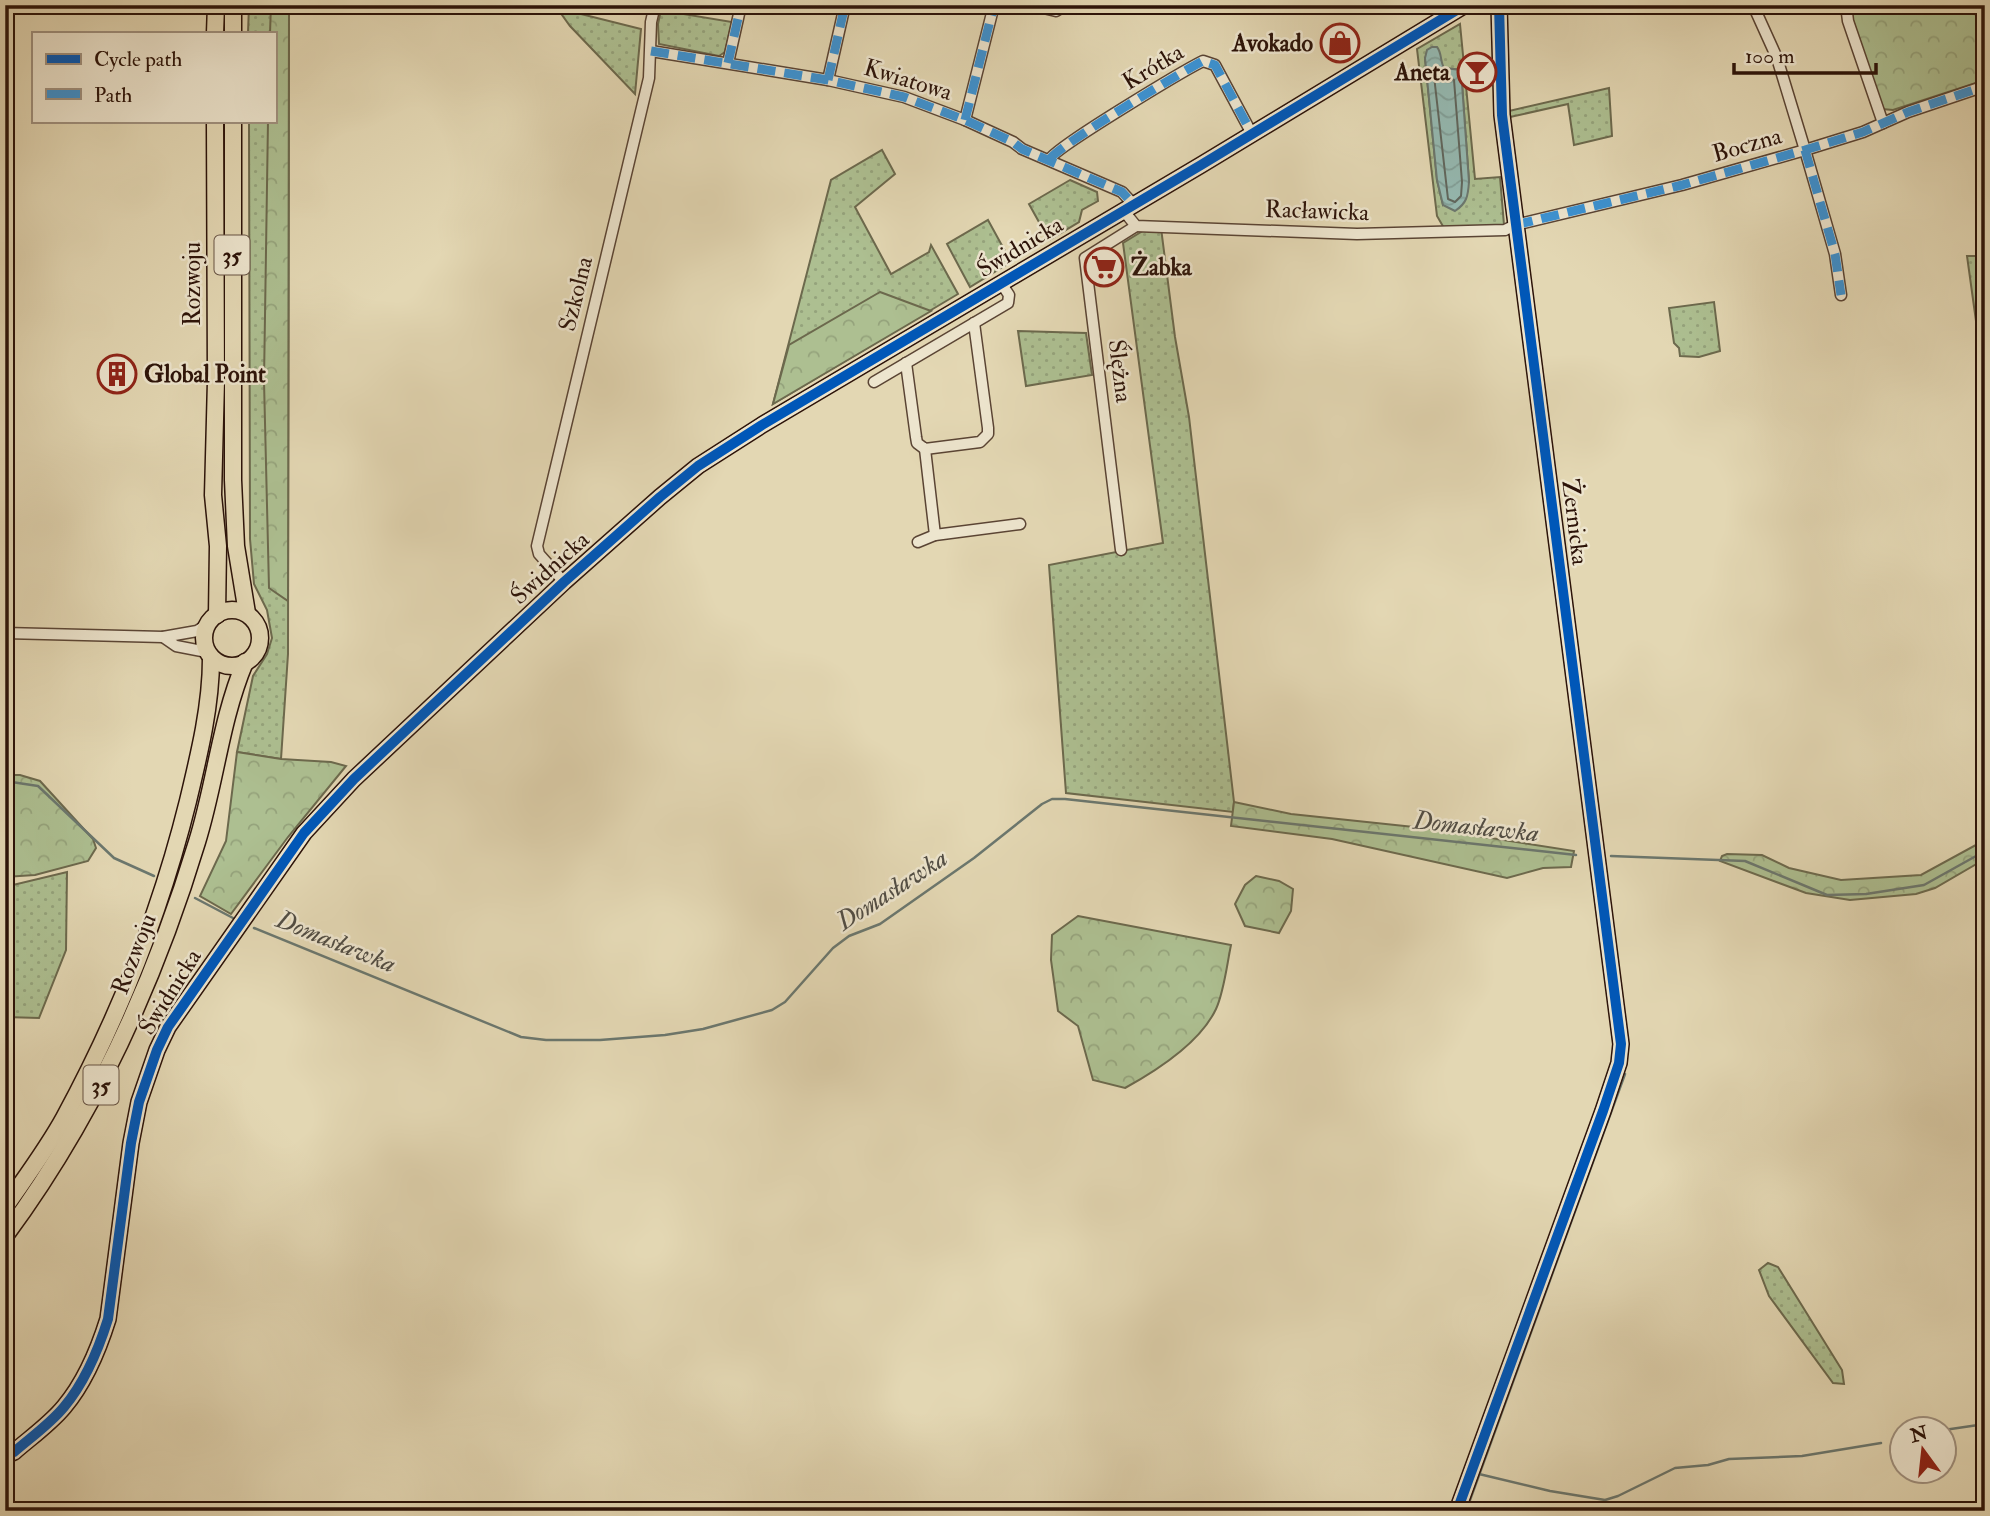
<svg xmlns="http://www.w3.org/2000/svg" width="1990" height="1516" font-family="'IM FELL Double Pica',serif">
<defs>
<pattern id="grass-dots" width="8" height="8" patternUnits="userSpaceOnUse" patternTransform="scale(1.75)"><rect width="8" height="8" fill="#adbf91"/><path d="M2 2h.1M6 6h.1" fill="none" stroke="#95a37c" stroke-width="1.8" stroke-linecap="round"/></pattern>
<pattern id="forest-crowns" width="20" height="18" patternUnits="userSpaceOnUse" patternTransform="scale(1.75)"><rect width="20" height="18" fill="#adbf91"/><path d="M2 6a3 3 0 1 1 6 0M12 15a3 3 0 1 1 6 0" fill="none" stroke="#95a37c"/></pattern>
<pattern id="water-waves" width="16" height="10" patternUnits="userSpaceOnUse" patternTransform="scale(1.75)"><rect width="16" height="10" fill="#95b9b1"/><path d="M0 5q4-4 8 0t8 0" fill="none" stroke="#819e97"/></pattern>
</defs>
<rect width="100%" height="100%" fill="#e3d7b3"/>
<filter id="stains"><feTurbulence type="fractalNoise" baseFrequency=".00286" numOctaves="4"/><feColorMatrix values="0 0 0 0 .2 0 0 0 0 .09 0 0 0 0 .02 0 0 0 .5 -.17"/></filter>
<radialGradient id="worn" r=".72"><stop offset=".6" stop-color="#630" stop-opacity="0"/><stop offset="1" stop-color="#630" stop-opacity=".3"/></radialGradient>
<g fill="url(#grass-dots)" stroke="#6c694d" stroke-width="2" fill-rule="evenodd">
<polygon points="249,5 289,5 288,654 281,759 237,752 253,676 267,654 272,638 267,610 254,584 250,539 249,121 275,121 275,33 248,33"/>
<polygon points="662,5 678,5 677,13 732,22 725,52 719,56 659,44 658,24"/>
<polygon points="557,8 641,29 635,94 570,26"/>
<path d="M1460,24L1475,179L1500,177L1504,225L1500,227L1444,228L1437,216L1417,49ZM1425,58L1441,63L1444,68L1461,70L1469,182L1443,205L1437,180Z"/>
<polygon points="1609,88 1612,136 1574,145 1568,104 1510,117 1509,111"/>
<polygon points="882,150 895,174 855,207 891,274 929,252 931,245 958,294 773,404 831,180"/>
<polygon points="1070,180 1097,192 1098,201 1082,210 1079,222 1049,240 1029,204"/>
<polygon points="988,220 1011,262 970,287 947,244"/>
<polygon points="1161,228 1175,337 1189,417 1234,802 1233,812 1066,793 1049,565 1163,543 1123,243 1146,229"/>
<polygon points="1967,256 1984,256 1985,292 1982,298 1985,319 1976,321"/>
<polygon points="1714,302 1720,351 1699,357 1680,356 1679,348 1674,343 1669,308"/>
<polygon points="1018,331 1086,333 1092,375 1026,386"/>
<polygon points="67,872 66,950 39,1018 5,1017 5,884 13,885"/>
<polygon points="1768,1263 1778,1267 1842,1370 1844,1384 1833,1383 1769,1296 1759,1270"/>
</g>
<g fill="url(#forest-crowns)" stroke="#6c694d" stroke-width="2">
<polygon points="271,5 289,5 288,601 269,588 264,381 268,121 275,121 275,33 270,33"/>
<polygon points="1851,5 1923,5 1985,16 1985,80 1893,110 1882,109 1853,20"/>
<polygon points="880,292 931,311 773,404 789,345"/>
<polygon points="237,752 281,759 331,762 346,766 288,837 231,914 200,896 226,841"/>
<polygon points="5,775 20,775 40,781 93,839 96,848 88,861 35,875 5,877"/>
<polygon points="1234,802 1291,814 1433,829 1574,851 1571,867 1543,868 1507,878 1332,839 1231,826"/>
<polygon points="1985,840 1985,859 1935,888 1916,894 1850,900 1806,893 1720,861 1722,856 1727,854 1762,855 1789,868 1841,880 1921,875"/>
<polygon points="1256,876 1279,881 1293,889 1291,911 1279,933 1245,926 1235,904 1245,885"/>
<path d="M1078,916L1231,945C1227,964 1224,992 1216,1009C1200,1043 1156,1071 1125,1088L1093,1080L1078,1026L1058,1011L1051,960L1052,935Z"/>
</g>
<path fill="url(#water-waves)" stroke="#6b776e" stroke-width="2" d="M1432,47H1437C1442,53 1440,61 1444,68L1461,70L1469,182C1468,196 1467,203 1455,211L1443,205L1437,180L1425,58L1427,50Z"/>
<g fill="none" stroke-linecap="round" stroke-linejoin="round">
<polygon stroke="#60665d" stroke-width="2" points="1436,73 1454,80 1462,182 1461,196 1455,202 1448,199 1434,76"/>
<g stroke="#6b776e" stroke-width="2.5">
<polyline points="5,781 38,786 114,858 154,876"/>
<polyline points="1611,856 1745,861 1827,895 1866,894 1924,885 1985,851"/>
<polyline points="195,898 233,918"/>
<polyline points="254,928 521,1037 546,1040 600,1040 665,1035 703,1029 772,1010 785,1002 833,948 849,936 880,924 974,858 1042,804 1052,799 1065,799 1576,855"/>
<polyline points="1944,1430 1985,1424"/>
<polyline points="1896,1440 1902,1438"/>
<polyline points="1479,1474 1550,1491 1605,1500 1618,1496 1675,1468 1708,1465 1729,1459 1802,1456 1881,1443"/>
<polyline points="1466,1511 1625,1074"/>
</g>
<defs>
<g id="street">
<polyline points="1031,5 1056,11 1066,5"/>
<polyline points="1753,5 1777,58 1805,150 1835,254 1841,295"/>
<polyline points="1846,5 1848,21 1883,123"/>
<polyline points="651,51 828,80 904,97 965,120 1013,142 1022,149 1122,192 1133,204"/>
<polyline points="728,63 741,5"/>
<polyline points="828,80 845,5"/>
<polyline points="965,120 994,5"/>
<path d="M1050,159C1056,147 1183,71 1203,61L1215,65L1252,134"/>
<polyline points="1123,210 1136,226 1357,234 1505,230 1515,225 1682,185 1805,150 1863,132 1908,112 1985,86"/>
<polyline points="906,363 916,437 917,443 925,449 980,442 988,434 988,428 974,323"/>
<polyline points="874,382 1008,303 1009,295 1001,283"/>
<polyline points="925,449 935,535"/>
<polyline points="918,542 935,535 1020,524"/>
<polyline points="1121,550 1085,258 1136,226"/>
<polyline points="564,582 539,554 537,546 649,78 651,22 655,5"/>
<polyline points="5,633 163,637 197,631 208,624"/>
<polyline points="163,637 176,646 207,652"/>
</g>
<g id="secondary">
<path d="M5,1456L14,1452C30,1438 50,1424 64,1407C85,1382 98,1351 108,1319L131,1143L139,1102L157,1050L168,1027L304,833L354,779L564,582L660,497L698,466L762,425L1201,165L1465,5"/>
<polyline points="1457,1511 1603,1111 1619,1063 1621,1044 1502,115 1499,5"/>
</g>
<g id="primary">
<polyline points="215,33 216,5"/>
<polyline points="233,33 233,5"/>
<polyline points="215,121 216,381 213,495 218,546 217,615"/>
<polyline points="233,121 233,480 236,546 247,613"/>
<circle cx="232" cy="638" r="28"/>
<path d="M5,1207C25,1178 47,1149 64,1118C120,1015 160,914 188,801C199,755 211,706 211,659"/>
<path d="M5,1236C94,1116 154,984 197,842C216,781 220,722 245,662"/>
</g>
</defs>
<use href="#street" stroke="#5a4434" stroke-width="13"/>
<use href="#secondary" stroke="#2c1309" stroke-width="18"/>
<use href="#primary" stroke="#2c1309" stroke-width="19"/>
<use href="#street" stroke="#ede5ce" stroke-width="10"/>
<use href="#secondary" stroke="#ede5ce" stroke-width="14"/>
<use href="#primary" stroke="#e3d7b3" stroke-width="16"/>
<g stroke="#3c92d2" stroke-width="9" stroke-dasharray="18 9" stroke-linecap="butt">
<polyline points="1031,5 1056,11 1066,5"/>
<polyline points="651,51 828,80 904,97 965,120 1013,142 1022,149 1122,192 1133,204"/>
<polyline points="728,63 741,5"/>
<polyline points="828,80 845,5"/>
<polyline points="965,120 994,5"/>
<polyline points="1805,150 1835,254 1841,295"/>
<path d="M1050,159C1056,147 1183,71 1203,61L1215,65L1252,134"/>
<polyline points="1515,225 1682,185 1805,150 1863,132 1908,112 1985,86"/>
</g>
<defs>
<g id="cycleway">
<path d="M5,1456L14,1452C30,1438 50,1424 64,1407C85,1382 98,1351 108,1319L131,1143L139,1102L157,1050L168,1027L304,833L354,779L564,582L660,497L698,466L762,425L1201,165L1465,5"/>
<polyline points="1457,1511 1603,1111 1619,1063 1621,1044 1502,115 1499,5"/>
</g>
</defs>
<use href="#cycleway" stroke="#ede5ce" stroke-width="15"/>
<use href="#cycleway" stroke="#0057b8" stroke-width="10"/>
</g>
<defs>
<symbol id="shop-ring" viewBox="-11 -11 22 22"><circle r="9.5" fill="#ede5ce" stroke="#8f2418" stroke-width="1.5"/><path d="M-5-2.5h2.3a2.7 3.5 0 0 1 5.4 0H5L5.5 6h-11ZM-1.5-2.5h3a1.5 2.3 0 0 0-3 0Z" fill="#8f2418"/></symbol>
<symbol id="bar-ring" viewBox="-11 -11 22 22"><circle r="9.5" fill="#ede5ce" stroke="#8f2418" stroke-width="1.5"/><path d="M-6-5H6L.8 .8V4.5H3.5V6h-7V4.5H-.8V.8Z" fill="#8f2418"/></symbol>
<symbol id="supermarket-ring" viewBox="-11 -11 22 22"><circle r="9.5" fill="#ede5ce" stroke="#8f2418" stroke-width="1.5"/><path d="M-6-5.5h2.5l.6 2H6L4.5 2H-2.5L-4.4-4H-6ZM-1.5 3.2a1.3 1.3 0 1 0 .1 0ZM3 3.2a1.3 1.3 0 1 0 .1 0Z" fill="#8f2418"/></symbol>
<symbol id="building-ring" viewBox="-11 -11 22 22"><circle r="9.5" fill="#ede5ce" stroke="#8f2418" stroke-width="1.5"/><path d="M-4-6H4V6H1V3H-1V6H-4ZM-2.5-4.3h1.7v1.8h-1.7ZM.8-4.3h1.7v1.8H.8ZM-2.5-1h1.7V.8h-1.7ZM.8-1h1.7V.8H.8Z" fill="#8f2418"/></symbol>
</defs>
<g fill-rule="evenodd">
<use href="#shop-ring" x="1318" y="21" width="44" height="44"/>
<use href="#bar-ring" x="1455" y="50" width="44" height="44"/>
<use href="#supermarket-ring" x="1082" y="245" width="44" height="44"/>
<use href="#building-ring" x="95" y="352" width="44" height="44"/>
</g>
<g text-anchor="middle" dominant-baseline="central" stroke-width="5" stroke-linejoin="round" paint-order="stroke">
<g fill="#ede5ce" stroke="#665244" stroke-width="2">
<rect x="214.5" y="235.5" width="35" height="39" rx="5"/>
<rect x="83.5" y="1065.5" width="35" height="39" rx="5"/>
</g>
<g font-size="23" font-weight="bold" fill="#2c1309">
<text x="232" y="255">35</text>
<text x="101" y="1085">35</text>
</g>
<g font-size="24" font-weight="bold" fill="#2c1309" stroke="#ede5ce" text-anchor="end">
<text x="1313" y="43">Avokado</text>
<text x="1450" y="72">Aneta</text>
<text x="1131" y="267" text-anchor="start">Żabka</text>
<text x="144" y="374" text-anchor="start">Global Point</text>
</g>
<g font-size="24" fill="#2c1309" stroke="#ede5ce">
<text transform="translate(1153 67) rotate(-31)">Krótka</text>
<text transform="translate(908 80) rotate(17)">Kwiatowa</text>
<text transform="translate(1747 145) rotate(-16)">Boczna</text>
<text transform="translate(1317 211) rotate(2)">Racławicka</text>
<text transform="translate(1020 247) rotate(-31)">Świdnicka</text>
<text transform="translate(192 284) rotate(-90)">Rozwoju</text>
<text transform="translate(576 294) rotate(-76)">Szkolna</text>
<text transform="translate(1120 371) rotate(83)">Ślężna</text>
<text transform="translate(1575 522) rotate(83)">Żernicka</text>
<text transform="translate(550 568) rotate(-42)">Świdnicka</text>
<text transform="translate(134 954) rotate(-69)">Rozwoju</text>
<text transform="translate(170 992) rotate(-58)">Świdnicka</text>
</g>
<g font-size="26" font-style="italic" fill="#514d44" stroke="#ede5ce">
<text transform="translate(1476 827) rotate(6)">Domasławka</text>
<text transform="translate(892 890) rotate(-33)">Domasławka</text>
<text transform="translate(336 942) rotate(22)">Domasławka</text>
</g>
</g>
<rect width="1990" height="1516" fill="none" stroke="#e3d7b3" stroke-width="28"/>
<rect x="7" y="7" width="1976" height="1502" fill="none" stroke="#2c1309" stroke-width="3.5"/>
<rect x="14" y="14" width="1962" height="1488" fill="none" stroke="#2c1309" stroke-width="2"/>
<rect x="32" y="32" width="245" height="91" fill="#ede5ce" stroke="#a0917f" stroke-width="2"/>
<rect x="46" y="54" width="35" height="10" fill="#0057b8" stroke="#a0917f" stroke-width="2"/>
<text x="94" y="66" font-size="21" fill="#2c1309">Cycle path</text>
<rect x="46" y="89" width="35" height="10" fill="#3c92d2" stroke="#a0917f" stroke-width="2"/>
<text x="94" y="102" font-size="21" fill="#2c1309">Path</text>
<g transform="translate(1923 1450) rotate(345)"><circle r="33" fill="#ede5ce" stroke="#a0917f" stroke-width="2"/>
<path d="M0-5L12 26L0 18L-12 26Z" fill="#8f2418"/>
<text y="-10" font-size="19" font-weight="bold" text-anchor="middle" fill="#2c1309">N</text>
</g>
<path d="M1734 63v10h142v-10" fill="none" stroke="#2c1309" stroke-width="3.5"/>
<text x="1745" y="63" font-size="21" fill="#2c1309" stroke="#ede5ce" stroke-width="5" paint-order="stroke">100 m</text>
<rect width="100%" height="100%" filter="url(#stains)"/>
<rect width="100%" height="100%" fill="url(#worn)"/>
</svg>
